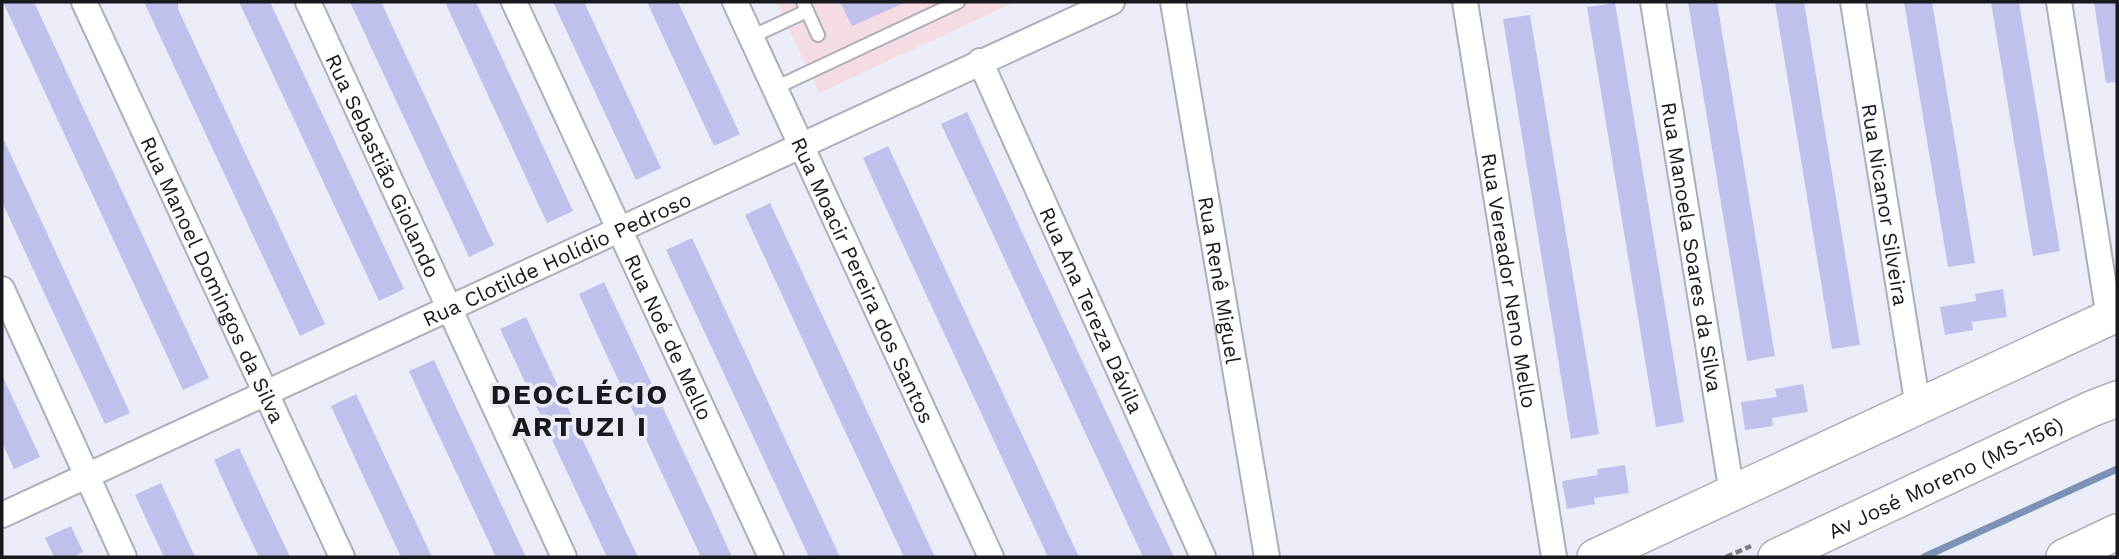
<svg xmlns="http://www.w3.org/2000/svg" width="2119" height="559" font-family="'Work Sans',sans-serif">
<rect width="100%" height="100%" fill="#eaedf8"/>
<polygon fill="#f5dce3" points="776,2 1015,2 819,93"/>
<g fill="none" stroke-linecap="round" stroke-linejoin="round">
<polyline stroke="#7b92b5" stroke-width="7" points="1924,557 2117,469"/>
</g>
<g fill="#bfc0eb">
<polygon points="3,2 34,2 209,378 183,390"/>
<polygon points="144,2 178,2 178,9 325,324 300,336"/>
<polygon points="239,2 270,2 404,289 379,301"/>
<polygon points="350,2 381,2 494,245 469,257"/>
<polygon points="445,2 476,2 573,211 547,223"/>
<polygon points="553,2 584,2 661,168 636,180"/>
<polygon points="647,2 678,2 740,134 714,146"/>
<polygon points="840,2 906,2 852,26"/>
<polygon points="1688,2 1717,2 1775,356 1747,361"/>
<polygon points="1775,2 1804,2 1860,345 1832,349"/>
<polygon points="1904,2 1932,2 1975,263 1948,267"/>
<polygon points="1991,2 2019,2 2060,251 2033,256"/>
<polygon points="2094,2 2117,2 2117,82 2106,83"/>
<polygon points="1615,3 1684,422 1656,427 1587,7"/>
<polygon points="1530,15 1599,434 1571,439 1503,19"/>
<polygon points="967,112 1027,243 1174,557 1143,557 984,215 941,124"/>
<polygon points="2,136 130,413 105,424 2,202"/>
<polygon points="888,146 979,342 1079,557 1048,557 878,191 863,158"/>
<polygon points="770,203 831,334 935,557 904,557 844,429 745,215"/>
<polygon points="692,238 704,264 840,557 809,557 712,348 666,250"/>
<polygon points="604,282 708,504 732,557 701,557 602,345 579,294"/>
<polygon points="2003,289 2007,317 1972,322 1973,330 1945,335 1940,307 1976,301 1975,294"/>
<polygon points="526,317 586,447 638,557 607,557 500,329"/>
<polygon points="434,360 510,523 526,557 496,557 424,404 409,371"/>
<polygon points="2,375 40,457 14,469 2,442"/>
<polygon points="1803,384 1808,412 1772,418 1773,426 1745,430 1741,402 1777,397 1775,389"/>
<polygon points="356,394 386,459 432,557 401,557 358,465 331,406"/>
<polygon points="239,448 259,491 290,557 259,557 237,511 214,460"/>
<polygon points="1625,465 1629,493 1594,498 1595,504 1567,509 1562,481 1598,475 1597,469"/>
<polygon points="161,483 173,509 195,557 164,557 147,521 135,495"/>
<polygon points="71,526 83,552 73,557 54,557 45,538"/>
</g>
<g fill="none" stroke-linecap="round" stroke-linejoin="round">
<defs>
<g id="lane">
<polyline points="807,11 818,35"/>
<polyline points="751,37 807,11 803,2"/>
<polyline points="775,88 958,2"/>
</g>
<g id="street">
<path id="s1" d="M84,2L342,557"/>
<path id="s2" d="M308,2L564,557"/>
<path id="s3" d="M514,2L771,557"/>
<path id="s4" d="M735,2L991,557"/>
<path id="s5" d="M1173,2L1267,557"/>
<path id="s6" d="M1465,2L1554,557"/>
<path id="s7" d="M1653,2L1732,494"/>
<path id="s8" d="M1853,2L1918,407"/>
<polyline points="2059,2 2109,318"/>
<path id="s9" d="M980,61L1203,557"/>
<polyline points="2,289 124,557"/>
<path id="s10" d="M2,515L1112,2"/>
</g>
<g id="secondary">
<polyline points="1595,557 2117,314"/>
<path id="s11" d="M1776,557L2091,409L2117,399"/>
<polyline points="2064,557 2117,532"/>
</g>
</defs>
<use href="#lane" stroke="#acafb9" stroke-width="16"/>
<use href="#street" stroke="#acafb9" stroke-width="28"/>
<use href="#secondary" stroke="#acafb9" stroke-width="38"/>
<polyline stroke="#7a7c83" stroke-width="4.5" stroke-dasharray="7 3.5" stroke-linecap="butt" points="1726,557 1751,546"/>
<use href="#lane" stroke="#fff" stroke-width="12"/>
<use href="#street" stroke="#fff" stroke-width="24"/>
<use href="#secondary" stroke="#fff" stroke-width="35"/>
</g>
<g text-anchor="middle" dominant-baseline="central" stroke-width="7" stroke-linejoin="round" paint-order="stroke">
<g font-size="21" fill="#18191c" stroke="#eaedf8">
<text stroke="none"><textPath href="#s2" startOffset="180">Rua Sebastião Giolando</textPath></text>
<text stroke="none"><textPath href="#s8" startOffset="205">Rua Nicanor Silveira</textPath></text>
<text stroke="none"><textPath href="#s7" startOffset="248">Rua Manoela Soares da Silva</textPath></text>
<text stroke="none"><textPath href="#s10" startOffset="611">Rua Clotilde Holídio Pedroso</textPath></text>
<text stroke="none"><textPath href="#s1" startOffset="306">Rua Manoel Domingos da Silva</textPath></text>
<text stroke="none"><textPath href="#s4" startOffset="306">Rua Moacir Pereira dos Santos</textPath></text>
<text stroke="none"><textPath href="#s5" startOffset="282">Rua Renê Miguel</textPath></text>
<text stroke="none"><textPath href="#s6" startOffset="282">Rua Vereador Neno Mello</textPath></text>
<text stroke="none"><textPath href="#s9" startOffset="273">Rua Ana Tereza Dávila</textPath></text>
<text stroke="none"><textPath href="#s3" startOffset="369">Rua Noé de Mello</textPath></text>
<text stroke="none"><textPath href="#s11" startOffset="187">Av José Moreno (MS-156)</textPath></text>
</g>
<g font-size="28" font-weight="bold" letter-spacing="2" fill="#18191c" stroke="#eaedf8">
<text x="580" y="394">DEOCLÉCIO<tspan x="580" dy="32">ARTUZI I</tspan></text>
</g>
</g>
<rect width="2119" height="559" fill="none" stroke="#18191c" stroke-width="7"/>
</svg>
